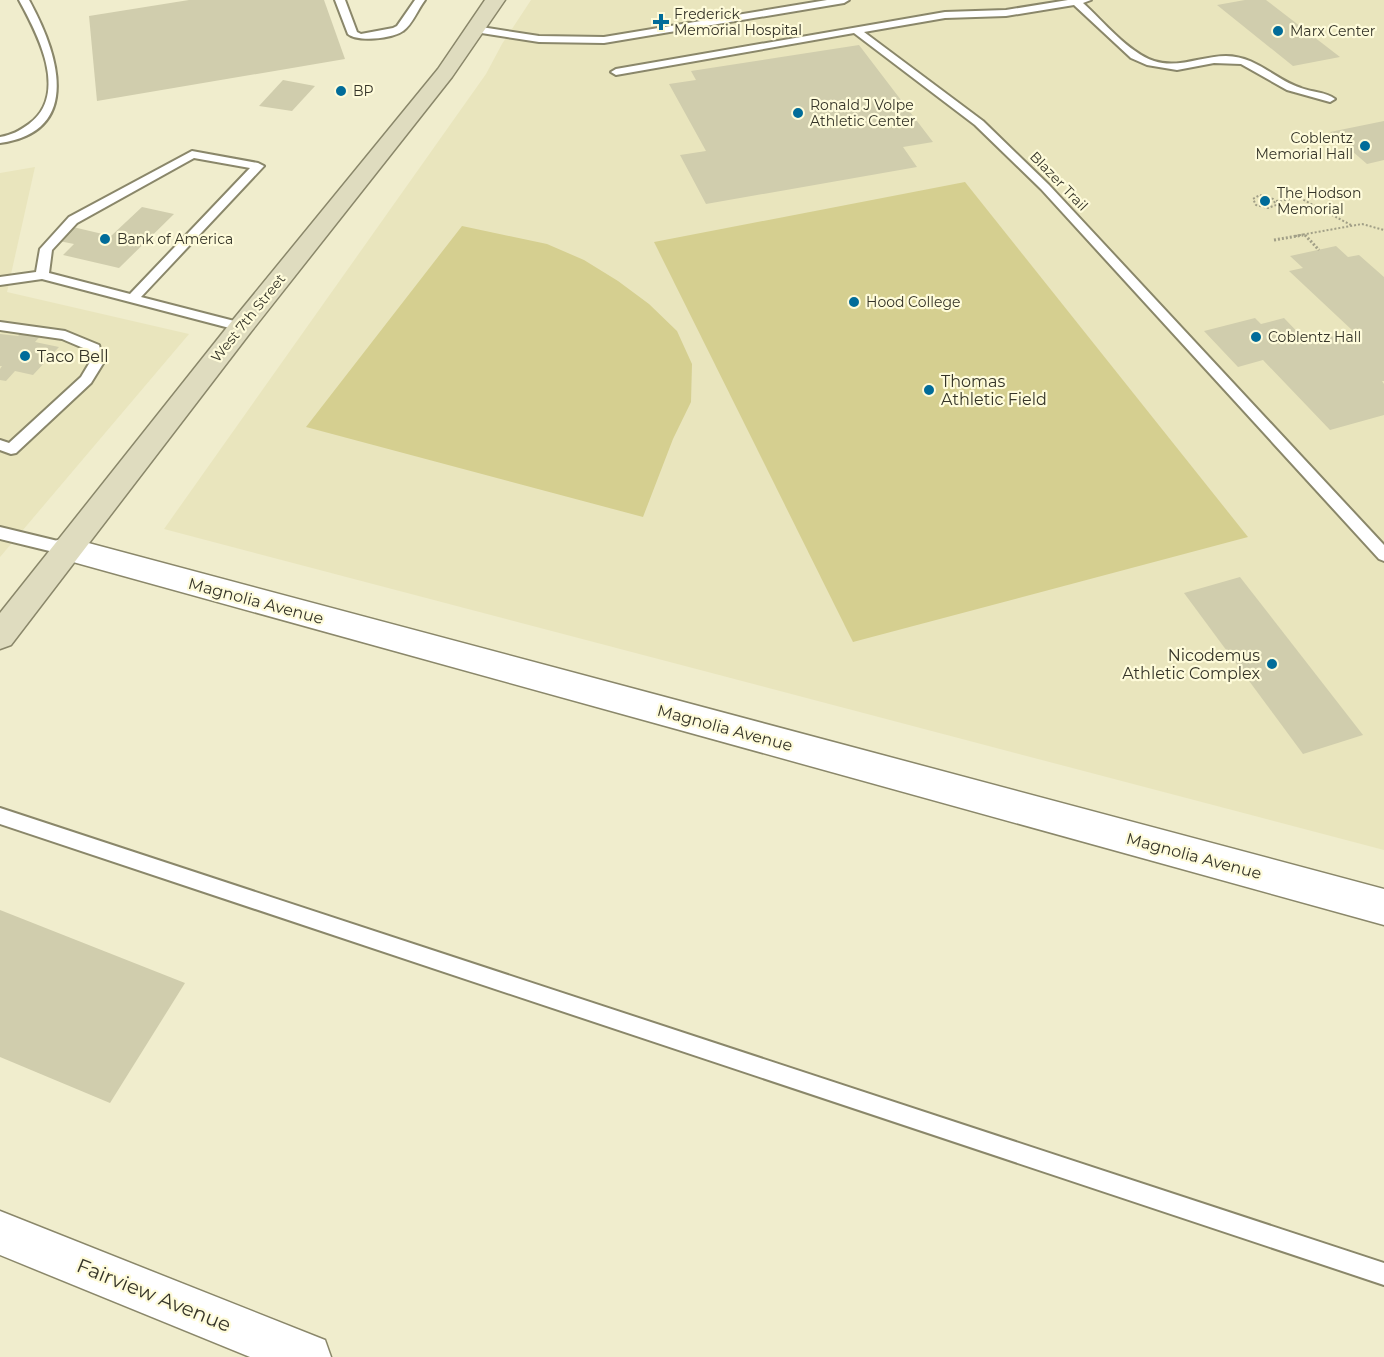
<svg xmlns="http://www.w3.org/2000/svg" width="1384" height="1357" font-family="Montserrat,sans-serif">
<rect width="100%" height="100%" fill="#f0edcd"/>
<g fill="#e9e5bd">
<polygon points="531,0 1384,0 1384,850 164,529 486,74 502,44"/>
<polygon points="35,167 7,292 189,334 0,557 0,173"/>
</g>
<g fill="#d5cf90">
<polygon points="965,182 1248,537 853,642 654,242"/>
<polygon points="462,226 547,244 584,260 618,281 649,304 677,331 692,364 691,402 673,439 643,517 306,427"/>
</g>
<g fill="#d0cdad">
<polygon points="189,0 324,0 345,59 97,101 89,16"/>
<polygon points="1245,0 1266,0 1340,57 1293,66 1217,5"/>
<polygon points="859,45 933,142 903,147 917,167 706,204 680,155 706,151 669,84 696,80 691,71"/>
<polygon points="283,80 315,86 292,111 259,106"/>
<polygon points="1384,121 1384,160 1367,164 1330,132"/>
<polygon points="142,207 174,214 119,268 63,255 74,244 59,241 73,227 111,236"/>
<polygon points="1336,246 1348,257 1359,255 1384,277 1384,381 1382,381 1384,384 1384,415 1330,430 1263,360 1238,367 1204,331 1255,318 1261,324 1284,318 1308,343 1353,331 1289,271 1303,268 1290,256"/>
<polygon points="24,330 42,334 35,342 59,347 33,375 15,371 6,381 0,380 0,369 2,366 0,366 0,334 18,336"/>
<polygon points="1240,577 1363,735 1303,754 1184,593"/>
<polygon points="0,910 185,983 110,1103 0,1057"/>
</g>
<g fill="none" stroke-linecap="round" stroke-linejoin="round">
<defs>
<g id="service">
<path d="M19,0H29C57,51 85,131 0,143V137C12,135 19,131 29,124C70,94 37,33 19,0Z"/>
<path d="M335,0H345L357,32L361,34L393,28L397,26L415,0H425C418,9 412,25 403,31C392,39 357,42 348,34Z"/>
<polygon points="827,0 849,0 844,3 604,43 539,42 475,32 470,29 475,26 539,36 604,37"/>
<path d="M1068,0H1091L1083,3C1103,21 1129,53 1154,61C1178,69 1202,56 1226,56C1256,56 1274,79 1301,88C1311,92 1327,92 1335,99L1330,102L1287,90L1241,64L1214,63L1177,70L1147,65L1131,58L1074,5L1006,16L945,18L864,32L983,121L1049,185L1384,545V561L1379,559L1041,189L975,125L854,33L616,75L611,72L616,69L945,12L1006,10Z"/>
<path d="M192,151L258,163L264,166L141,297L246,324L247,327L246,330L241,331L42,279L0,285V277L36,272L40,249L69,217ZM194,158L250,168L130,294L49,273L52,250L77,223Z"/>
<polygon points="0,322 65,331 99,345 104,362 91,383 16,453 11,454 0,450 0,440 9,443 81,377 90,362 88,350 62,339 0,330"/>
<polygon points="0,527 66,543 71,545 74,549 71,553 66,555 0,539"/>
<polygon points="0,808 1384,1263 1384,1285 0,824"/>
</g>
<polygon id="minor" points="66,537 1384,889 1384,925 55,557 51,549 55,541"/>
<polygon id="tertiary" points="0,1211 325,1340 331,1357 250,1357 0,1255"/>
<polygon id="secondary" points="485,0 505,0 452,77 250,333 11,645 0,649 0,613 232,321 438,69"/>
</defs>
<use href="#service" stroke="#8a876a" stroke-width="4"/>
<use href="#minor" stroke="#8a876a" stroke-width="3"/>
<use href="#tertiary" stroke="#8a876a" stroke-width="3"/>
<use href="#secondary" stroke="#8a876a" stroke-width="3"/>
<g stroke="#a19f87" stroke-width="2" stroke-dasharray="2 2" stroke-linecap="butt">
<polygon points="1260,195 1273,199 1276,205 1268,208 1256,205 1253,199"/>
<polyline points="1276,201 1300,198 1351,225"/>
<polyline points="1295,236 1362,224 1384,230"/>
</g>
<g stroke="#a19f87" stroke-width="3" stroke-dasharray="2 2" stroke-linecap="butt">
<polyline points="1305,235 1319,250"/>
<polyline points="1274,240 1303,235"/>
</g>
<use href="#service" fill="#fff" fill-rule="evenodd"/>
<use href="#minor" fill="#fff" fill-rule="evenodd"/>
<use href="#tertiary" fill="#fff" fill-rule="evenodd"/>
<use href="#secondary" fill="#dfdcbf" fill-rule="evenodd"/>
</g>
<g fill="#016c99" stroke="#fefbda" stroke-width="2">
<path d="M658 13h6v6h6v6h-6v6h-6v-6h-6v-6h6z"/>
<circle cx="1278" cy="31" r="6"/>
<circle cx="341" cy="91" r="6"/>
<circle cx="798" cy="113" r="6"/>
<circle cx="1365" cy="146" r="6"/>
<circle cx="1265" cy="201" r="6"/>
<circle cx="105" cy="239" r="6"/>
<circle cx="854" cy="302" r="6"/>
<circle cx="1256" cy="337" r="6"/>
<circle cx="25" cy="356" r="6"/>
<circle cx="929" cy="390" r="6"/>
<circle cx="1272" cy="664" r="6"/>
</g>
<g text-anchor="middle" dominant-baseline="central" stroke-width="4.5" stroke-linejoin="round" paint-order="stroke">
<g font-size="14" fill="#353428" stroke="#fefbda" text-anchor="start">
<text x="674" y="14">Frederick<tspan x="674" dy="16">Memorial Hospital</tspan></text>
<text x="1290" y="31">Marx Center</text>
<text x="353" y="91">BP</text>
<text x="810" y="105">Ronald J Volpe<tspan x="810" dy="16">Athletic Center</tspan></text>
<text x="1353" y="138" text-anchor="end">Coblentz<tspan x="1353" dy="16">Memorial Hall</tspan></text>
<text x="1277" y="193">The Hodson<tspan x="1277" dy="16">Memorial</tspan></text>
<text x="117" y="239">Bank of America</text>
<text x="866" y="302">Hood College</text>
<text x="1268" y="337">Coblentz Hall</text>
</g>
<g font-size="14" fill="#353428" stroke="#fefbda">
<text transform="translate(1059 181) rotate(46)">Blazer Trail</text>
<text transform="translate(248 318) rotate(-51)">West 7th Street</text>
</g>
<g font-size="16" fill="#353428" stroke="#fefbda" text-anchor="start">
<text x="37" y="356">Taco Bell</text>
<text x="941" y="381">Thomas<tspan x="941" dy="18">Athletic Field</tspan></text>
<text x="1260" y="655" text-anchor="end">Nicodemus<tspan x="1260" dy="18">Athletic Complex</tspan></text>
</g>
<g font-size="16" fill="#353428" stroke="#fefbda">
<text transform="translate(256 601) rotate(15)">Magnolia Avenue</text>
<text transform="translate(725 728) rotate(15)">Magnolia Avenue</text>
<text transform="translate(1194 856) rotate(15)">Magnolia Avenue</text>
</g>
<g font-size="20" fill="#353428" stroke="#fefbda">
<text transform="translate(154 1295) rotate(22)">Fairview Avenue</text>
</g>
</g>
</svg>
